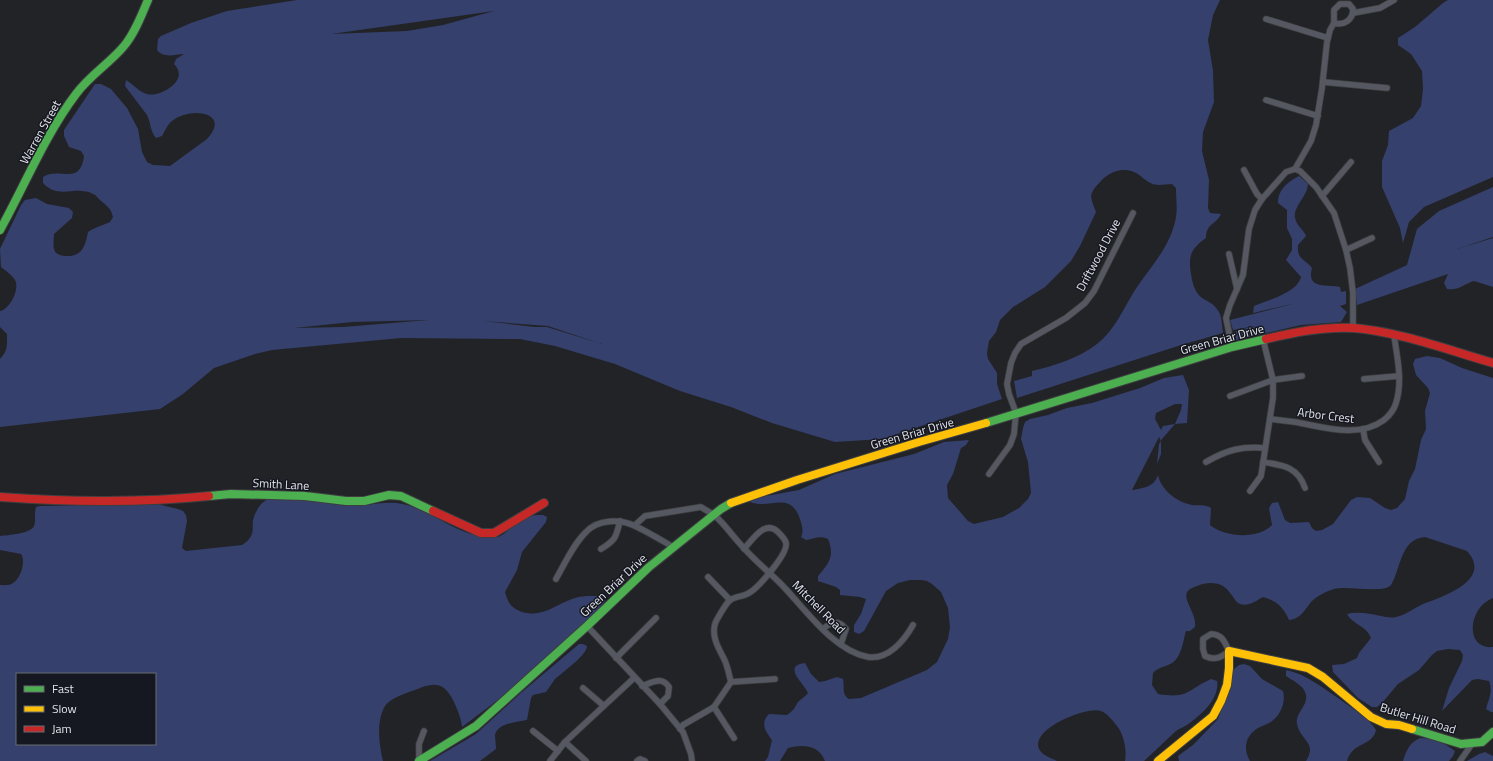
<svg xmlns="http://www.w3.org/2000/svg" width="1493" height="761" font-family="'Titillium Web',sans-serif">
<rect width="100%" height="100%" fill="#222327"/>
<g fill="#35406d" fill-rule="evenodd">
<path d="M297,0H1220L1213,15L1208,40L1213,71L1214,102L1203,132L1202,151L1209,180L1208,208L1210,213L1221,214C1216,225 1206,223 1206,238C1191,249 1188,255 1191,274C1192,281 1194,289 1198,294C1204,302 1212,300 1219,312C1222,318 1222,326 1223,333L1181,345L1017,398L1014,381L1032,376V371C1053,366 1079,358 1097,344C1115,330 1123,309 1135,290C1150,267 1168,250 1175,222C1178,211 1176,199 1176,188L1172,184C1166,184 1158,186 1153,184C1146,182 1141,175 1134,172C1122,167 1109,172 1100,182C1088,195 1090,196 1096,212L1080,246L1071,261L1045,287L1013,307L1000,320L996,332L989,341L987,353L988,359L997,373V384L1002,399L882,439L835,442L772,423L731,407L680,391L615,364L555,346L520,339L401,338L272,350L255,354L214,368L183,394L160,409L0,427V359C8,351 7,345 7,334L0,327V311C10,309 20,289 15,280C12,275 6,271 1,267L0,249L21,205L25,200L36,198L47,204L69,208L73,212L72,218L54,234C54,240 52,248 56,253C59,255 62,256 65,256C82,257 85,247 88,232L93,229L110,222L113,217C111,208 107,206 100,200C98,198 96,195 93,194C76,185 58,200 43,183V177C59,166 80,187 84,156L81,151L69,147L64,136V130L95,84H101L111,89L127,108L138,129L142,152L147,162L153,165L170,166L207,139C232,112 190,106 172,121C167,125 165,131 162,136L156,138C150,131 151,123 147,115L125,86L126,80C133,84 139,92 147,94C158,98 191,81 174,64L176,59L184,54C175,54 164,59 157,50L158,39L161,36L191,23L227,11ZM494,11L443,25L407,31L331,34ZM429,320L343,327L294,328L352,322ZM483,321L548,326L602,344L547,327H535Z"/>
<polygon points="1448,0 1493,0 1493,177 1424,207 1409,222 1403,243 1400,228 1382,187 1382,161 1388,145 1389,131 1413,118 1421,106 1423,89 1422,71 1411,54 1398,45 1398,38 1415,27 1443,3"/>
<path d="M1299,176L1308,184C1308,197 1290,208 1296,221C1298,227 1304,230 1306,236L1298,245C1297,260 1304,258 1312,268C1306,290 1327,284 1340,287L1341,292L1346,291V304L1340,306L1347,312L1341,322L1301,325L1236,340V331L1255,326L1233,330L1230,320L1296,303L1253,313L1254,306C1268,300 1297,293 1301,277L1286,260L1292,250V239L1287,228V210L1278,203C1278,189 1288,182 1299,176Z"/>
<path d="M1493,187V237L1457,249L1493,238V287L1474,281C1464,284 1458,291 1447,289L1444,283L1448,274L1357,305L1355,289L1407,265L1417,229L1439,211Z"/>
<path d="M1427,356L1440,358L1462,368L1493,378V598C1468,607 1464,650 1493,647V712H1491L1486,709C1489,698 1493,692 1489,681L1478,679L1472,680L1442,711L1449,688L1462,661L1463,655L1460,650L1448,649L1437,651L1432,655L1419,670L1398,684L1382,703L1377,707H1372L1358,698L1333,672L1332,665L1344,664L1357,658L1359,653L1371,638C1366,625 1353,625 1347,614C1355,612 1363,613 1371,614C1380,615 1387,619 1396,617C1406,615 1414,608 1423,604C1444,596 1493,580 1467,551L1425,537C1400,539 1401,569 1391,585C1384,594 1347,585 1334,589C1327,591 1317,596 1312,601C1305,609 1301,619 1289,620C1284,608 1276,600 1263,597C1256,601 1248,607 1240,604C1235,602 1234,597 1230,593C1223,582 1209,581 1197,586C1194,587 1189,589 1187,592C1183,601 1197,614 1195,627L1190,631H1186C1183,640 1182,657 1172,663C1166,667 1158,667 1153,673L1152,685L1158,694C1189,699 1187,690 1211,679L1217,681C1220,699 1201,715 1187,725C1184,727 1180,728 1176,731C1165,741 1155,751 1144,761H1125C1127,750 1124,735 1117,726C1113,721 1107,713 1101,711C1087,706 1030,729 1039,749C1042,755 1051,758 1057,761H825C819,745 803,744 788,748L780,761H765L768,757L772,740C765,731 760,723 769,714L787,715C794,710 794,709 798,702C801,699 806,696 808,693C805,684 781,666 805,663L811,674L819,682L825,681L837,677L843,679C845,688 841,694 849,699L861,698L927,670L937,662L948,639L950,627L948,608L941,592L932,584L927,581L921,580H910L898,583L886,591L864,631L859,634L854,632V625L861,614L866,599L860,597L840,595V590L836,587L818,581V576C829,563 835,556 828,539C819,535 815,539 806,540L801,537C804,530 802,526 800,519C790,490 770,510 750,502L755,498L799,490L835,474L914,454L944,442L969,440L966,445L961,448L953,474L947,485L948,498L968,521L974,524L1003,517L1019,508L1028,499L1031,493L1028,462L1021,439L1023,428L1025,422L1030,419L1048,415L1067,408L1092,403L1140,388L1164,378L1183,375L1189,390L1187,423L1175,424L1162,439L1161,441V454L1157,464L1159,444L1161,441L1159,437L1132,490C1144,488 1154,487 1158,475C1161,490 1177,502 1192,505C1200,506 1204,504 1211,508L1210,525C1224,537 1258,540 1272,525L1269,508L1272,503L1278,502L1285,520L1290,523L1309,522L1312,528L1316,531L1322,530L1333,524L1351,500L1357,497L1370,498L1385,508L1391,510L1397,508L1405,499L1409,481L1415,469L1421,440L1426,429L1425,411L1430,393L1428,388L1416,375L1413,364L1415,359ZM1175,404H1182L1181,410L1175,424L1163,426L1161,430L1155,419L1156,413Z"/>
<path d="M269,499C280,499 290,499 300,500C317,501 334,505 351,506C368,506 385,500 403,504C435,511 461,540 496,537C506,536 513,523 522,518C529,515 536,515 543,515L547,517L546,522L522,552L517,570L505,592C508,603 511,608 522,612C543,618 556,604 575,598C585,595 595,596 606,597L605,601L599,609L557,649L499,699L462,727C461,717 457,709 453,700C441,677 429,685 409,692C401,695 390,699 385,706C376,721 379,745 383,761H0V585C4,585 10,586 13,583C21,578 26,561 21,554L0,550V536C8,535 30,534 34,526C36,521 34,513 36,507L40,506L157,504L178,509L183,511L186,515L187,521L182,548L186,551L242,545C246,542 249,540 251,536C254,531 252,525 253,520C255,512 261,501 269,499ZM17,674H155V744H17Z"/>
<path d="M579,644H583L587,646C587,655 563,672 555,679C552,683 549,688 546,692L533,695L531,698L527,720C518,722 497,723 495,735C495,739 496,745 496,749L480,761H430L476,734L522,692Z"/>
<path d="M1244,664L1250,666L1262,679L1283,691C1286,702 1281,715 1271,722C1268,724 1264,725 1260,727C1246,734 1242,748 1250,761H1179L1178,756L1193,745L1218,719L1230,685L1231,674L1234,669L1239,665Z"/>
<path d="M1286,670C1306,674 1321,687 1338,698C1350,707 1368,717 1376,730C1372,747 1353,741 1347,761H1306C1318,743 1300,740 1297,724C1295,713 1308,706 1306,695C1304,685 1293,681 1286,676Z"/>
<path d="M1420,738C1434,738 1444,743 1455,751L1453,756L1449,761H1403C1406,751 1409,743 1420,738Z"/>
<polygon points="1485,752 1493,756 1493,761 1467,761 1479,754"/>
</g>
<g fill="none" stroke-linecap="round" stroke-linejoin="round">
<defs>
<g id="street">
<polyline points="1353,13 1380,8 1394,0"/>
<polyline points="1266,19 1328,38"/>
<polyline points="1323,82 1387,88"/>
<polyline points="1266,100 1318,116"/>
<path d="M1295,169L1311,141L1316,125L1322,88L1327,42L1330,30L1334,23V10L1340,4H1349L1353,9C1353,20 1344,26 1334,23"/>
<polyline points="1244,170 1257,194 1262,199"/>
<polyline points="1322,196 1351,162"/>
<polyline points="1346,250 1372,238"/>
<polyline points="1229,254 1237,289"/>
<polyline points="1232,347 1226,318 1230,305 1243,275 1249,229 1255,210 1262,199 1286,172 1295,169 1300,171 1316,187 1334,213 1346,250 1350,268 1353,293 1353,328"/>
<polyline points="1364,379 1399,376"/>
<polyline points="1230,396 1273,380 1302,376"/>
<path d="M1270,419C1278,420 1287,421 1295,422C1324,427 1358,439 1384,420C1390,415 1394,410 1396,403C1403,381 1397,357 1394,335"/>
<polyline points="1363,429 1365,440 1379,462"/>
<path d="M1206,462C1227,450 1241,446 1265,448"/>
<path d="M1263,462C1283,465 1298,467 1305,488"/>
<polyline points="989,474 1010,445 1014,434 1016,413 1009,394 1007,384 1011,363 1015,353 1021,344 1066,318 1085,303 1094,291 1133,213"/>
<polyline points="1250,491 1261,476 1273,398 1273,380 1263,339"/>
<path d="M635,525L645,516L701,507C705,510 710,512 714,515C725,524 733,537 743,547C754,560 768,571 780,583C804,607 833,651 868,657C888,660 904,641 913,625"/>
<path d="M601,549C616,540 616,537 620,521"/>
<polyline points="708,577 730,600"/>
<path d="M556,579C565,563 573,545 586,532C598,519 620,519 635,526C648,532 661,540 673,547"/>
<polyline points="587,626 660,704 683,732 691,754 692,761"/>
<path d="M823,629C831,622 838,619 846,629L841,644"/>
<path d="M1211,634C1223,635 1224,641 1229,651C1222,657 1215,661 1205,656L1203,649V639Z"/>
<polyline points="616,658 656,618"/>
<path d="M731,682C729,675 728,668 725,661C720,650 711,638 715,624C716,620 726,604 729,601C734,596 743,597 749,593C758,588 788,554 786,543C785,539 782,536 779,533C766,518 753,539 744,549"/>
<path d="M642,686C653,682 662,676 669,687L668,696L660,704"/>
<polyline points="583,688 604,706"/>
<polyline points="714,707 734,738"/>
<polyline points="680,729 683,725 714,707 731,682 775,679"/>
<polyline points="533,731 558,751"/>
<polyline points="565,742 586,761"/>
<polyline points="419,761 419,744 424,731"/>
<polyline points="550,761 565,742 634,678"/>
<polyline points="637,761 640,759 645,761"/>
<polyline points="1460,761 1472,744"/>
</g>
<g id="fast">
<path d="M0,230C25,185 45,135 76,94C90,75 110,63 124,46C135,33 141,16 148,0"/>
<polyline points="986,423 1232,347 1266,339"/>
<polyline points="209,496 231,494 305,496 346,501 364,501 389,495 401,496 433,511"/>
<polyline points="1412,729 1461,744 1482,742 1493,732"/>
<polyline points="419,761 476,726 587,626 649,567 721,509 731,503"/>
</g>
<g id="slow">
<polyline points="731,503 797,480 919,442 986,423"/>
<polyline points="1158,761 1213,716 1221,701 1227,685 1229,668 1229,651 1308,668 1323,677 1371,717 1386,724 1399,725 1412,729"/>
</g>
<g id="jam">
<path d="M1266,339C1294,332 1324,326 1354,328C1400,332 1448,350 1493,363"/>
<path d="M0,497C70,502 140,503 209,496"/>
<polyline points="433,511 481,533 494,533 544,503"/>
</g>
</defs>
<use href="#street" stroke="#3e3f41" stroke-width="7"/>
<use href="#fast" stroke="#3e3f41" stroke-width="10"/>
<use href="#slow" stroke="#3e3f41" stroke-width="10"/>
<use href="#jam" stroke="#3e3f41" stroke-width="10"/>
<use href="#street" stroke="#555860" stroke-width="5.5"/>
<use href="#fast" stroke="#4caf50" stroke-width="8"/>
<use href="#slow" stroke="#ffc107" stroke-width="8"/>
<use href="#jam" stroke="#c62828" stroke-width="8"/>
</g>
<g text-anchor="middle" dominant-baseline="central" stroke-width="3" stroke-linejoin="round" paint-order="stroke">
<g font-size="12" fill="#e2e4ea" stroke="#161821">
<text transform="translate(40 132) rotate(-61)">Warren Street</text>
<text transform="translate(1098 255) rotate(-62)">Driftwood Drive</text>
<text transform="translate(1222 339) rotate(-15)">Green Briar Drive</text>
<text transform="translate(1326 415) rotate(7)">Arbor Crest</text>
<text transform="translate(912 433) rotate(-16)">Green Briar Drive</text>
<text transform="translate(281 484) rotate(3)">Smith Lane</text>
<text transform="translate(613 585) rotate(-43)">Green Briar Drive</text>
<text transform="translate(819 607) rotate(45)">Mitchell Road</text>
<text transform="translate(1418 718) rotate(17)">Butler Hill Road</text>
</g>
</g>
<rect x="16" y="673" width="140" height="72" fill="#161821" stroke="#686a71"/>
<rect x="24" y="686" width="20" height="6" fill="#4caf50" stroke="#686a71"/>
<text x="52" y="693" font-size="12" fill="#e2e4ea">Fast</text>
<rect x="24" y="706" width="20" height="6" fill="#ffc107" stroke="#686a71"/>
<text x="52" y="713" font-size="12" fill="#e2e4ea">Slow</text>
<rect x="24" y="726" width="20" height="6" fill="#c62828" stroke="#686a71"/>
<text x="52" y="733" font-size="12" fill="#e2e4ea">Jam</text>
</svg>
